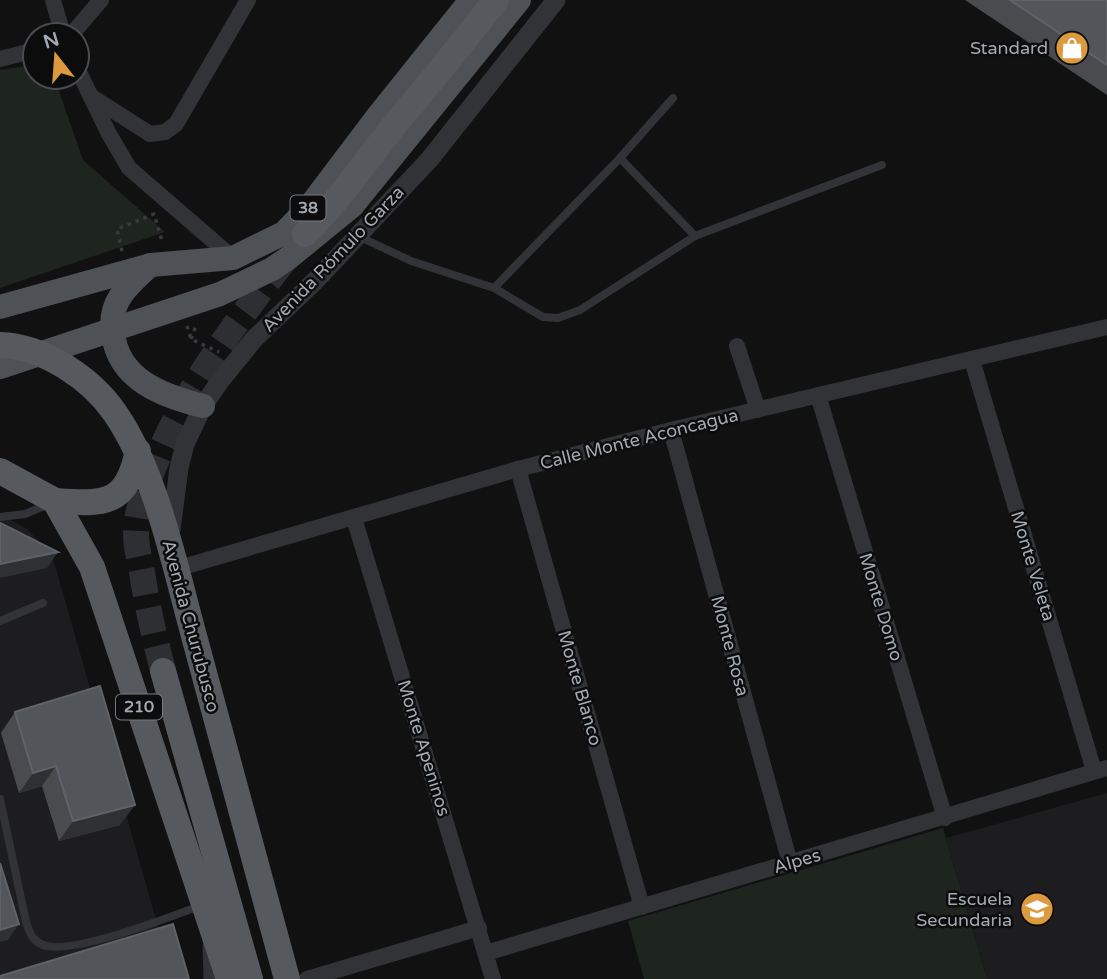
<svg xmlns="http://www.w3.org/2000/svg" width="1107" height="979" font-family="'Varela Round',sans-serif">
<rect width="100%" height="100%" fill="#111112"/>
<g fill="#1d1d1f">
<polygon points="0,514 27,529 52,555 173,979 0,979"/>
<polygon points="1107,793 1107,979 987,979 946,838"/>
</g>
<g fill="#1e241e">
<polygon points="35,65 35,77 54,77 83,160 165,232 0,288 0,70"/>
<polygon points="943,828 987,979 644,979 628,921"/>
</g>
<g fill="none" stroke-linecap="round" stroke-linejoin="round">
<path stroke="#2e2f32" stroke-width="26" stroke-dasharray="26 13" stroke-linecap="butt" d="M163,671C155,639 147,606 142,572C140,560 136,548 136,535C136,509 147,483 157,459C189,382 236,323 286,258"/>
<g stroke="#383a3d" stroke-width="3.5" stroke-dasharray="3.5 5" stroke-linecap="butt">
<polyline points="122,251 117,229 154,214 162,241"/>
<polyline points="187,326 191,339 219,352"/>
<polyline points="191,339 197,323"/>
</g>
<g stroke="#323337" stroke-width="8">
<polyline points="620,158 673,98"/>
<polyline points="358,236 411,261 494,288 543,317 558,318 580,310 695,236 882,165"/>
<polyline points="494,288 620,158 695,236"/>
<polyline points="0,517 25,514 49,504"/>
<polyline points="0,621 43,603"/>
<path d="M0,799L26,922C29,931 32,940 41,944C65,958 173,916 202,905"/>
</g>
<g stroke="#323337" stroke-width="16">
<polyline points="53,0 63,35"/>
<polyline points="71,35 101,0"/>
<polyline points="0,59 35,50"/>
<polyline points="77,68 109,134 129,168 233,258"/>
<polyline points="92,97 150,134 165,132 176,124 248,0"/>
<polyline points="737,346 758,410"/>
<polyline points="972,360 1094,771"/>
<polyline points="818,395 945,818"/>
<polyline points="671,430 790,863"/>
<polyline points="518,469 642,907"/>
<polyline points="354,518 493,979"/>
<polyline points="176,569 518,469 671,430 1107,327"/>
<polyline points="486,953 1107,768"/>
<polyline points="307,979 479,928"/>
</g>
<g stroke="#323337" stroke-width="19">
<polyline points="170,537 179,468 185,444 203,406 220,381 254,339 317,279 429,160 556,0"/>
<polyline points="212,946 213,979"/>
</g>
<g stroke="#4e5155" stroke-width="24">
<path d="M150,265C140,275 128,284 120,297C113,308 111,320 113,333C118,380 163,396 203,406"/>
<polyline points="0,307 151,265 233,258 284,233 310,206 378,116 471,0"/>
<polyline points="0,367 220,294 272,269 287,259 352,206 519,0"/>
</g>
<g stroke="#565a5e" stroke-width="26">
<path d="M305,234C340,200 366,160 397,122C431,82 464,41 496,0"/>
<path d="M0,345C43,346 91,378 115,413C156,472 175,567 194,636C225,751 256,865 287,979"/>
<polyline points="0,471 55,501 92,567 229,979"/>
<path d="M55,501C105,504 126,506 138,451"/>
<polyline points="163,671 250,979"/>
</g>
</g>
<g fill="#494b4e">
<polygon points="965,0 1107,0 1107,95"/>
<polygon points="15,712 120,825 59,841 42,786 19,793 1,733"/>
</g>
<g fill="#2e3032">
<polygon points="58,552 47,568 0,578 0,564"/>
<polygon points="56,766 42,786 19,793 33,773"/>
<polygon points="135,805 120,825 59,841 73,821"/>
<polygon points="19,924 8,940 0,942 0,930"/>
</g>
<g fill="#525559" stroke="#5f6267" stroke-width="2">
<polygon points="1010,0 1107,0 1107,65"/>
<polygon points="0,523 58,552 0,564"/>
<polygon points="100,686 135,805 73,821 56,766 33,773 15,712"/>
<polygon points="0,863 19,924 0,930"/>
<polygon points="173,924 189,979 0,979 0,976"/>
</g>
<defs>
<symbol id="shop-disc" viewBox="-11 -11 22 22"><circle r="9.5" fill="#dd993d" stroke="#0c0c0d"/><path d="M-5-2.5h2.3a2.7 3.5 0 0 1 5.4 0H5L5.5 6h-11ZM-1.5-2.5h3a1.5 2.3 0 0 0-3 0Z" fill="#fff"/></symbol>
<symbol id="school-disc" viewBox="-11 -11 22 22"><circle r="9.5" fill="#dd993d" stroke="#0c0c0d"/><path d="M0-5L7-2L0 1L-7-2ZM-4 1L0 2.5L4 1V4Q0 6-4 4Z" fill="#fff"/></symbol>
</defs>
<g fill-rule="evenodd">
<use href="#shop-disc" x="1053" y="29" width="38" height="38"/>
<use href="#school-disc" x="1018" y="890" width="38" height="38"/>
</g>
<g text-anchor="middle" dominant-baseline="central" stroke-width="5" stroke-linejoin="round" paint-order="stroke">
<g fill="#0c0c0d" stroke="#767a80" stroke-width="2">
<rect x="290.5" y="195.5" width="35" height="25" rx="5"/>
<rect x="116" y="694.5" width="46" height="25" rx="5"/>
</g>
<g font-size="16" font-weight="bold" fill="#a3a9b1">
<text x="308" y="208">38</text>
<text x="139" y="707">210</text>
</g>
<g font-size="18" fill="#a3a9b1" stroke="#0c0c0d" text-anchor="end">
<text x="1048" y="48">Standard</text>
<text x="1012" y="899">Escuela<tspan x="1012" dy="21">Secundaria</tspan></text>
</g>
<g font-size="18" fill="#a3a9b1" stroke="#0c0c0d">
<text transform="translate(333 259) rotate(-46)">Avenida Rómulo Garza</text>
<text transform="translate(639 439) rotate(-14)">Calle Monte Aconcagua</text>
<text transform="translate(1033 566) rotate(73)">Monte Veleta</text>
<text transform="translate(881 607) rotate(73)">Monte Domo</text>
<text transform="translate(191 626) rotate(75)">Avenida Churubusco</text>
<text transform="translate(730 646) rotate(75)">Monte Rosa</text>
<text transform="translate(580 688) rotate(74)">Monte Blanco</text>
<text transform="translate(424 748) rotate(73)">Monte Apeninos</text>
<text transform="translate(797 861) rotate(-16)">Alpes</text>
</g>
</g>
<g transform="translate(56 56) rotate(343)"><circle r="33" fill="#0c0c0d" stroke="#484b4f" stroke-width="2"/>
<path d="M0-5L12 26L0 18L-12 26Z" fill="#dd993d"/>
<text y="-10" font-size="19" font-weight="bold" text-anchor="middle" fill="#a3a9b1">N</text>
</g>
</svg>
